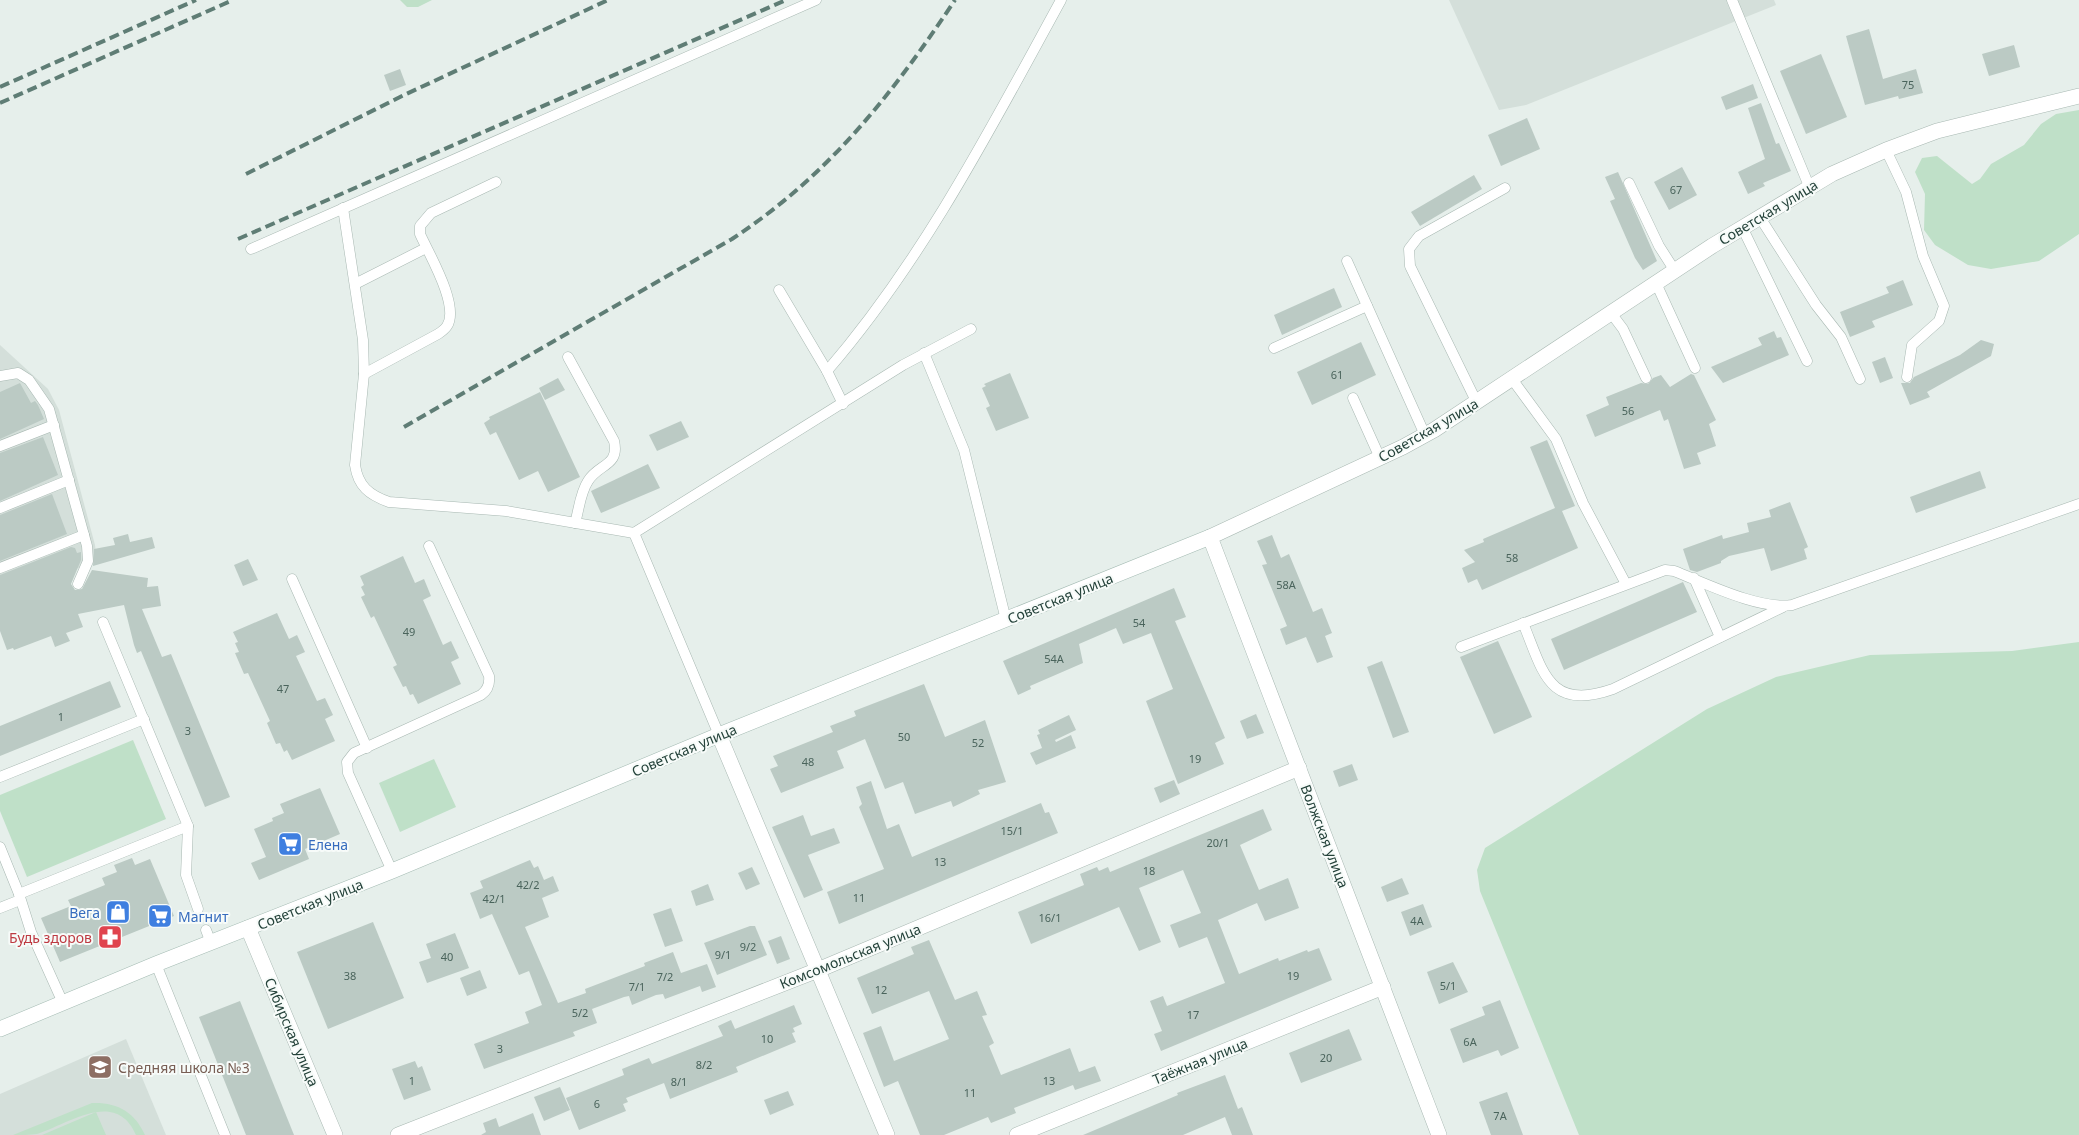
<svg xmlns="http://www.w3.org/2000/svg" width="2079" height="1135" font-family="'Noto Sans',sans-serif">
<rect width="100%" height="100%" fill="#e6efeb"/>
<g fill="#d4dfda">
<polygon points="1449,0 1774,0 1776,5 1526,105 1499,110"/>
<polygon points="0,345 48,389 59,410 95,545 97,561 0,598"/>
<polygon points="126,1039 166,1135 0,1135 0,1094"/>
</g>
<g fill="#bfe0c8">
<polygon points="400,0 432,0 418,7 407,7"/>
<polygon points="2079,110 2079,234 2039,261 1991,269 1968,265 1935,245 1924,230 1925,194 1915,172 1922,158 1937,156 1972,184 1980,179 1991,164 2024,145 2041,124 2056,114"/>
<polygon points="2079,642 2079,1135 1579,1135 1480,891 1477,870 1485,848 1707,709 1776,677 1870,655 2012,651"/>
<polygon points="133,740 166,819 27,877 0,811 0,795"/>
<polygon points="434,759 456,807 400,832 379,783"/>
<path d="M92,1103C117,1102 135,1112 145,1135H136C116,1088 68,1124 37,1134C30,1135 21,1135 13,1135Z"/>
<polygon points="96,1112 106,1135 42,1135"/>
</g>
<g fill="#bbcac4">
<polygon points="1869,29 1883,79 1916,69 1923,93 1899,99 1898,96 1865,105 1846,36"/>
<polygon points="2014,45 2020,67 1989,76 1982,54"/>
<polygon points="1821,54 1847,117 1806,134 1780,71"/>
<polygon points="400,69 406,85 390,91 384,75"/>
<polygon points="1753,84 1758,98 1726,110 1721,97"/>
<polygon points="1761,103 1776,144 1779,143 1791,171 1763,183 1765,186 1748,194 1738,172 1765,159 1748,108"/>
<polygon points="1527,118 1540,149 1501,166 1488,135"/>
<polygon points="1682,167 1697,195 1669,210 1654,182"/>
<polygon points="1618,172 1657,261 1643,270 1635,258 1610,201 1615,199 1605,177"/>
<polygon points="1474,175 1482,189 1420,226 1411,212"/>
<polygon points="1903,280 1913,305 1872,321 1875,327 1850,337 1840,312 1889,293 1886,287"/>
<polygon points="1334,288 1342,307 1282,335 1274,315"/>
<polygon points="1774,331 1777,338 1781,337 1789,355 1723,383 1711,367 1762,345 1758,338"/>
<polygon points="1981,340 1994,344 1991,356 1927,392 1930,397 1910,405 1901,383 1910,383 1914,377 1960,355"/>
<polygon points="1361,342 1376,375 1312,405 1297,372"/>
<polygon points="1885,357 1893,378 1880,383 1872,362"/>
<polygon points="1010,373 1029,418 996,431 986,408 990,406 982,388 986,386 984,384"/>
<polygon points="1691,374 1694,375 1716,420 1709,424 1716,446 1697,453 1701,464 1684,469 1668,419 1664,421 1660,410 1595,437 1586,415 1609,405 1606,397 1641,383 1648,384 1653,378 1661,375 1670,387"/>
<polygon points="558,378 565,390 545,400 539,388"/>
<polygon points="20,383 31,403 35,401 38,405 44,419 0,439 0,392"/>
<polygon points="540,392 580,477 548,492 538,471 519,480 496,432 490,435 484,423 490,419 489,417"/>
<polygon points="681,421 689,437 657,451 649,435"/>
<polygon points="43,437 58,475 0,501 0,453"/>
<polygon points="1547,440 1575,506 1562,511 1578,548 1482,590 1477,579 1468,583 1462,568 1475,562 1464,550 1484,542 1483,539 1555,508 1530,447"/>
<polygon points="648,464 660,488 601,513 591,491"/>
<polygon points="1980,471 1986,488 1916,513 1910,497"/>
<polygon points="52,494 67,534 0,561 0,515"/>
<polygon points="1790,502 1808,547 1804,549 1807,559 1771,571 1764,548 1729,556 1721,561 1721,563 1697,572 1690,570 1683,549 1722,535 1723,539 1749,532 1747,523 1771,517 1769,510"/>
<polygon points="128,534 130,542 152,537 155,548 93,566 94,549 115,545 113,538"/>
<polygon points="1272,535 1281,558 1289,554 1313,612 1322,608 1332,633 1325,636 1333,657 1317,663 1306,637 1286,645 1280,629 1287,626 1262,565 1267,564 1257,541"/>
<polygon points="71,547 75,548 77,553 81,552 81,560 71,584 75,590 82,589 92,570 148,578 147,587 158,586 161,606 142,609 162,657 171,654 230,797 205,807 141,651 137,653 134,645 124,605 78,614 83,627 66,633 70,641 55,647 51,636 14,650 13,648 7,650 0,631 0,575"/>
<polygon points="403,556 415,583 424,579 431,596 423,600 443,645 451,641 459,658 451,662 461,684 418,704 413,694 410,695 406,686 403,687 393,667 397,665 374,616 371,618 361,597 365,595 361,587 364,585 360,576"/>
<polygon points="248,559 258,580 243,586 234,565"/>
<polygon points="1683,582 1697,612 1564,670 1551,639"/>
<polygon points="1174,588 1186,617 1175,621 1225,738 1215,743 1224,764 1178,784 1146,701 1173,689 1151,633 1123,644 1116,628 1079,644 1083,663 1030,686 1031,689 1018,695 1003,661"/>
<polygon points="277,613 289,639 297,635 305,652 296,656 317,701 325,698 333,715 325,719 335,741 292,760 287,750 284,752 280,743 276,744 267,723 270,721 248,673 244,674 235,653 239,652 235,643 238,642 233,632"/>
<polygon points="1498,641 1532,717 1494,734 1460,657"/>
<polygon points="1382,661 1409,732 1393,738 1367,667"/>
<polygon points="110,681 121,707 0,756 0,726"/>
<polygon points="924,684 945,737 985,720 1006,782 978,790 980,794 953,807 951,801 915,814 903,782 885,789 865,739 837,751 844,768 781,793 770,769 778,766 773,756 833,732 830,726 856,716 854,711"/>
<polygon points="1256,714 1264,733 1247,739 1240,721"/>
<polygon points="1069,715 1076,730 1055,740 1056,742 1071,735 1076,748 1036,765 1030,753 1042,748 1037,735 1040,734 1038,730"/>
<polygon points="1352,764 1358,780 1339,787 1333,771"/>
<polygon points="1174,780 1180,794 1160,803 1154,788"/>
<polygon points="871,781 887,829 899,824 912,857 1041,803 1045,813 1049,812 1058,833 839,924 827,892 884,869 859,807 862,804 856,787"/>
<polygon points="320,788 340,834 305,849 309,859 259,880 251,863 266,857 254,829 273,821 272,818 284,813 280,804"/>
<polygon points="1263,809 1272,830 1240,845 1259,890 1288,878 1299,908 1265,921 1257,903 1218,920 1239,974 1278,958 1279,961 1307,950 1308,952 1319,948 1332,980 1161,1051 1154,1034 1162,1031 1150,1001 1163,996 1167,1006 1225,983 1207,937 1179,948 1170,925 1201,913 1183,870 1139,888 1161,942 1139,951 1119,907 1031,944 1018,912 1084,885 1080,874 1097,867 1099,871 1108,867 1110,872"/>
<polygon points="803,815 811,836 834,828 840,843 808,855 823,890 804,898 772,827"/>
<polygon points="132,858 135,865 150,859 174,916 60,962 41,918 71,906 68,900 105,885 102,878 117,872 114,865"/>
<polygon points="530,860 534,868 538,866 544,880 553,876 559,891 542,898 549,917 525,927 558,1003 586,993 585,989 645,966 644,963 673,952 681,973 707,964 716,987 702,992 700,986 665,999 663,994 656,995 632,1005 629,996 624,997 592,1009 597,1023 573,1032 575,1036 484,1069 474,1044 529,1023 525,1012 542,1005 529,971 519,975 492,914 480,919 470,893 483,888 480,881"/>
<polygon points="752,867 760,884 746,890 738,873"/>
<polygon points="1402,878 1409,894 1387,902 1381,887"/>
<polygon points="708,884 714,900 696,906 691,891"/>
<polygon points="1423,904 1432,927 1410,936 1401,912"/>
<polygon points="671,908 683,941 665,947 653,914"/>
<polygon points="373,922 404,998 328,1029 297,952"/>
<polygon points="750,926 755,926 767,955 717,975 704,943"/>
<polygon points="455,933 469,968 427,983 419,962 431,958 426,944"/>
<polygon points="781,936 790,959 777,964 768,941"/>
<polygon points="929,940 955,1000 977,991 987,1015 982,1016 994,1043 989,1046 1001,1075 1070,1048 1079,1072 1095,1066 1101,1081 1075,1090 1073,1085 1014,1108 1016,1113 991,1123 988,1117 944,1135 920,1135 898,1081 884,1087 863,1033 881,1026 894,1061 949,1039 929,991 872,1014 857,978 914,954 911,947"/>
<polygon points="1453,962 1468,992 1439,1004 1427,972"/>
<polygon points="480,970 487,988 467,996 460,978"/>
<polygon points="1500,1000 1519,1048 1501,1056 1498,1050 1463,1063 1450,1029 1485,1015 1482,1007"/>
<polygon points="240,1001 294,1135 246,1135 199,1017"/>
<polygon points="794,1005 802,1024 793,1028 795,1032 792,1033 796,1042 736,1067 738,1072 670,1099 664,1083 626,1098 628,1102 623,1104 626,1111 579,1130 566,1098 624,1075 622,1069 649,1058 652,1064 723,1036 718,1026 731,1020 735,1029"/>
<polygon points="1349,1029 1362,1060 1301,1083 1289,1053"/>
<polygon points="415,1061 418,1068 422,1066 431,1090 404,1100 392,1069"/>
<polygon points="1225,1075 1238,1109 1242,1107 1253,1135 1232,1135 1225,1117 1183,1135 1083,1135 1178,1095 1177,1093"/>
<polygon points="560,1087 570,1110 544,1121 534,1097"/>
<polygon points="788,1091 794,1105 770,1115 764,1100"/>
<polygon points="1507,1092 1523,1135 1491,1135 1479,1102"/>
<polygon points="533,1113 541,1135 481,1135 486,1132 483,1123 496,1118 499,1127"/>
</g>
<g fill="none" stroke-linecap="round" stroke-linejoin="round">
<defs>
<g id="lane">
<polyline points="1732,0 1809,186"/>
<polyline points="1886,150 1906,192 1923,256 1944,306 1939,321 1912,345 1907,377"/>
<polyline points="1629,183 1659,246 1675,271"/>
<path d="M343,208L363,340L364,374L355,465C358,486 369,495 389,502L506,511L634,533"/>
<polyline points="1759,216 1816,305 1841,337 1860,379"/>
<polyline points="1742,227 1807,361"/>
<polyline points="251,249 816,0"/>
<polyline points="1347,261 1425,435"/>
<polyline points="1656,283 1695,368"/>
<polyline points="355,284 426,248"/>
<polyline points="779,290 827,371"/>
<polyline points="1611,313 1623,329 1646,378"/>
<polyline points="1274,348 1367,306"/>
<polyline points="924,353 964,450 1006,620"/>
<path d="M568,357L614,441C620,466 598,464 588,481C580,493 579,510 575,523"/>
<path d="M364,374L438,334C441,332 445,329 447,326C460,306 429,254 420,234V226L431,213L496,182"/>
<polyline points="0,376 18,373 29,380 49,409 87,546 88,561 78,584"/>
<polyline points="1512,379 1556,439 1583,503 1626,584"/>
<polyline points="1353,398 1380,458"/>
<polyline points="1477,403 1410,266 1409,249 1419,236 1505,188"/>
<path d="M843,404L827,371C923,260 991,128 1061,0"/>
<polyline points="0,446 54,425"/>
<polyline points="0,508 69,480"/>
<polyline points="0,568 84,535"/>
<polyline points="1694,578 1720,637"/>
<polyline points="292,579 367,748"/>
<path d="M1523,623C1543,671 1548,712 1613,689L1783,607"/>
<path d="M1461,647L1665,570L1674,571C1705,583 1759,610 1792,605L2079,504"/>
<polyline points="719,735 634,533 903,365 971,329"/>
<polyline points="0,777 144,719"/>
<polyline points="188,826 186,875 198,909"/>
<polyline points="0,847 19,894"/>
<path d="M392,871L348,773L347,762L354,753L481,695C488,690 490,684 489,676L429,546"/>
<polyline points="0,908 20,900"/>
<polyline points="206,930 211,943"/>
<polyline points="156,964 225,1135"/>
<polyline points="63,1003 31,932 19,894 188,826 103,622"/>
</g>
<g id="street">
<polyline points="719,735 887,1135"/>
<polyline points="248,928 335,1135"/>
<polyline points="398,1135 818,970 1299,768"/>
<polyline points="1017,1135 1383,987"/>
<polyline points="1439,1135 1210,537 1403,447 1434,430 1712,246 1832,174 1886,150 1937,131 2079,96"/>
</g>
<polyline id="secondary" points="0,1029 156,964 392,871 719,735 1210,537"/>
</defs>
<use href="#lane" stroke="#a8b8b2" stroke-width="11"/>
<use href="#street" stroke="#a8b8b2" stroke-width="16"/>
<use href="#secondary" stroke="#a4bbb3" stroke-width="16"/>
<use href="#lane" stroke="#fff" stroke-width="10"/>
<use href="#street" stroke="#fff" stroke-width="15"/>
<use href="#secondary" stroke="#fff" stroke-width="15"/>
<g stroke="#5f7d75" stroke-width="4" stroke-dasharray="10 5" stroke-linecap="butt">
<polyline points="0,87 196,0"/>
<polyline points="0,103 233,0"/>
<polyline points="246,174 402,96 608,0"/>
<polyline points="238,239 786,0"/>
<path d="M404,427L732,239C829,175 891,96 955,0"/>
</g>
</g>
<defs>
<symbol id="supermarket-square" viewBox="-11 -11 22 22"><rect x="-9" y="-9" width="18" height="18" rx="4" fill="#3f7fe0" stroke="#f7fbf9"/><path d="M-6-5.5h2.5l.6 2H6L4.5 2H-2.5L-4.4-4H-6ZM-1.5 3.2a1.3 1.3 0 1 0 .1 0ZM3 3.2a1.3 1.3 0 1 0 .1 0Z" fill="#fff"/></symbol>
<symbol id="shop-square" viewBox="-11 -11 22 22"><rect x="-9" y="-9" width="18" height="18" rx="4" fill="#3f7fe0" stroke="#f7fbf9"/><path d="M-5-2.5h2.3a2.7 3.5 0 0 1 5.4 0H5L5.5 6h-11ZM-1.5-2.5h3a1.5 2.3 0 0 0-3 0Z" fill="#fff"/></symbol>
<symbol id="pharmacy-square" viewBox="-11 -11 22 22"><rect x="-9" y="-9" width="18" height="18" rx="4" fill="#e0444e" stroke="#f7fbf9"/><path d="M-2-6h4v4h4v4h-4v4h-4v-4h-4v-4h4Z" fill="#fff"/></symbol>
<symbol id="school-square" viewBox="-11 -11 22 22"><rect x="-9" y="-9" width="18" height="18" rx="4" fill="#8d6e63" stroke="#f7fbf9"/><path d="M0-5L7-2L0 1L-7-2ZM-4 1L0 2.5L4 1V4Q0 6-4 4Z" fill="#fff"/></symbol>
</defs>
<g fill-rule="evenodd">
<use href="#supermarket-square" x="276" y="830" width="28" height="28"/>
<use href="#shop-square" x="104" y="898" width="28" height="28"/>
<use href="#supermarket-square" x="146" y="902" width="28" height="28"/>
<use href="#pharmacy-square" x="96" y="923" width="28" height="28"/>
<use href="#school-square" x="86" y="1053" width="28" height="28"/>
</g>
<g text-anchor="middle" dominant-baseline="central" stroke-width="4" stroke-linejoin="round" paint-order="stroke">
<g font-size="11" fill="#4a645c">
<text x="1908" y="84">75</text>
<text x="1676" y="189">67</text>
<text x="1337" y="374">61</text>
<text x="1628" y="410">56</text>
<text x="1512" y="557">58</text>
<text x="1286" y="584">58А</text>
<text x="1139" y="622">54</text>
<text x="409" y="631">49</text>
<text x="1054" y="658">54А</text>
<text x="283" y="688">47</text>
<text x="61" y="716">1</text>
<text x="188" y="730">3</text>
<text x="904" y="736">50</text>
<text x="978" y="742">52</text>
<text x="1195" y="758">19</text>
<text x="808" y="761">48</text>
<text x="1012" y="830">15/1</text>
<text x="1218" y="842">20/1</text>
<text x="940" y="861">13</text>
<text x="1149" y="870">18</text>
<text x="528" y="884">42/2</text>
<text x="859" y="897">11</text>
<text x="494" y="898">42/1</text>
<text x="1050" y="917">16/1</text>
<text x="1417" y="920">4А</text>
<text x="748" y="946">9/2</text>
<text x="723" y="954">9/1</text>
<text x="447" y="956">40</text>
<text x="350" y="975">38</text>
<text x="1293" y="975">19</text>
<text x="665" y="976">7/2</text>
<text x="1448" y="985">5/1</text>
<text x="637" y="986">7/1</text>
<text x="881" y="989">12</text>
<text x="580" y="1012">5/2</text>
<text x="1193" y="1014">17</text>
<text x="767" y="1038">10</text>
<text x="1470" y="1041">6А</text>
<text x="500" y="1048">3</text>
<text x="1326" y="1057">20</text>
<text x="704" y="1064">8/2</text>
<text x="412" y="1080">1</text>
<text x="1049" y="1080">13</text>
<text x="679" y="1081">8/1</text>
<text x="970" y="1092">11</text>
<text x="597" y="1103">6</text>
<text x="1500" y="1115">7А</text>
</g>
<g font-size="14" fill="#24423a" stroke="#f7fbf9">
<text transform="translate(1768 212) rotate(-31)">Советская улица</text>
<text transform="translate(1428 430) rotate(-30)">Советская улица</text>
<text transform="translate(1060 598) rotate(-22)">Советская улица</text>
<text transform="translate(684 750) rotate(-23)">Советская улица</text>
<text transform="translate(1325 836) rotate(69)">Волжская улица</text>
<text transform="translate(310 904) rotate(-22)">Советская улица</text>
<text transform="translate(850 956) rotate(-22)">Комсомольская улица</text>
<text transform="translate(292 1032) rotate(67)">Сибирская улица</text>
<text transform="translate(1200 1061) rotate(-22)">Таёжная улица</text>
</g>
<g font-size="14" fill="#366cbe" stroke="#f7fbf9" text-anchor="start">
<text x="308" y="844">Елена</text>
<text x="100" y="912" text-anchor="end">Вега</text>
<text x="178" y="916">Магнит</text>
</g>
<g font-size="14" fill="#be3a42" stroke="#f7fbf9" text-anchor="end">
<text x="92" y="937">Будь здоров</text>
</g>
<g font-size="14" fill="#785e54" stroke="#f7fbf9" text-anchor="start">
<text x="118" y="1067">Средняя школа №3</text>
</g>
</g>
</svg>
